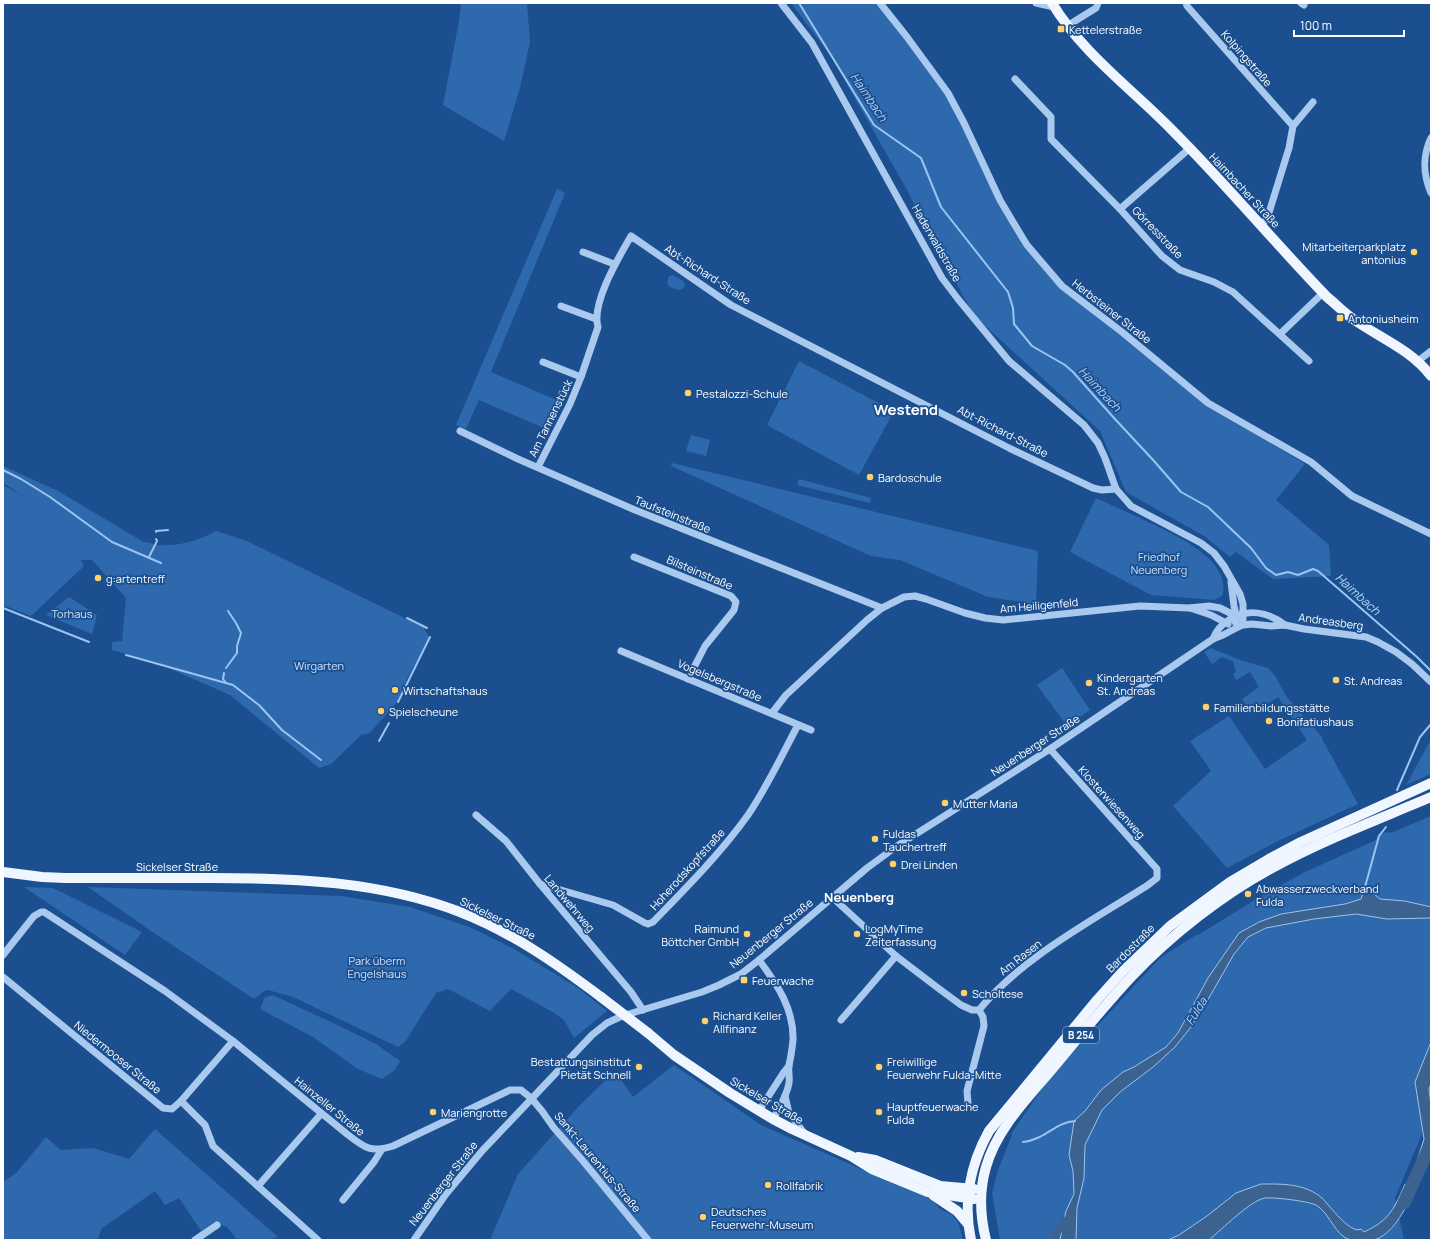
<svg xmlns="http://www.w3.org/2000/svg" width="1434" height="1243" font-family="Manrope,sans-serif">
<rect width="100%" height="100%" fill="#1b4f8f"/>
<g fill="#2e69ad">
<polygon points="461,3 527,3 530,42 520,88 504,141 443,105 459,21"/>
<polygon points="791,3 882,3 941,85 1009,213 1036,253 1072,291 1207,404 1305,464 1276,500 1329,545 1331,576 1273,579 1236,552 1230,557 1204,536 1126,492 1100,431 981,322 971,310 934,243 906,188 830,55"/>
<polygon points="557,189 565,193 491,372 561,402 548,430 479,400 466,429 456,425"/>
<polygon points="673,275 683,281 685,285 684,288 679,290 670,287 667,283 669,276"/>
<polygon points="799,361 894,411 859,475 767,425"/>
<polygon points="691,435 710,440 706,456 686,451"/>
<polygon points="672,463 1038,551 1036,604 988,597 900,560 871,556 671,466"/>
<path d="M3,466L58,491L142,541C147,542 153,544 158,545C177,547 200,540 216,531L247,541L423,627L430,638L408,677L397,702L370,733L361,735L331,764L319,768L230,695L157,663L112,650V642L122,641L126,598L92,560H81L84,566L31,616L3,605V485L27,498L3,483Z"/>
<polygon points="799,479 871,498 870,503 797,485"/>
<path d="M1096,498C1112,505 1128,513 1144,520C1169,532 1234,559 1222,596L1214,600L1151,595L1070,552Z"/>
<polygon points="69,597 97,615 92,634 46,615"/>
<polygon points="1211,648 1240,660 1268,668 1276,677 1286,696 1323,738 1322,739 1358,804 1280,840 1227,868 1173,806 1211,771 1190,741 1229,716 1265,769 1307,740 1278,697 1252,714 1242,699 1259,687 1250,672 1236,680 1233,674 1236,672 1233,661 1222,657 1212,664 1204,652"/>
<polygon points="1062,668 1090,710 1067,726 1037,685"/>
<polygon points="1431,739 1431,774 1406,785"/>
<polygon points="1431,816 1431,1131 1424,1129 1395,1198 1404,1240 1000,1240 992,1193 998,1170 1012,1135 1011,1134 1050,1077 1160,958 1196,935 1198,935 1263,895 1305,872 1376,840 1379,833 1393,832"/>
<polygon points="24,887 53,888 142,932 125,955"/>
<polygon points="88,887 341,896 410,907 472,928 514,949 578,988 607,1011 574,1038 564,1020 556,1014 511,989 490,1011 448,989 436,993 405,1042 398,1047 293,997 268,990 264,991 254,999 151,931"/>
<polygon points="273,995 352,1032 376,1044 400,1061 395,1070 382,1079 358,1069 313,1037 260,1009 265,997"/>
<polygon points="674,1065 761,1125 902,1187 925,1196 936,1204 940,1209 952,1215 958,1222 963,1240 490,1240 518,1174 579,1106 615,1071 633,1097"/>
<polygon points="155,1129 278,1237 268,1240 237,1240 227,1227 214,1222 201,1231 179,1198 165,1205 155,1191 101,1229 98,1240 3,1240 3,1182 16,1173 46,1137 61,1150 93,1148 129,1159"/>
</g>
<g fill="#3c6290" stroke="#9cc4f0">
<polygon points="1365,886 1380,899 1405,901 1431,907 1431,918 1387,919 1356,914 1314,919 1266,928 1248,937 1234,954 1210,996 1191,1027 1175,1047 1153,1067 1120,1092 1102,1110 1085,1145 1084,1178 1077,1208 1076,1240 1060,1240 1066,1211 1074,1194 1073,1171 1069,1155 1074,1121 1085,1111 1101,1090 1123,1072 1134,1067 1166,1047 1178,1033 1208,978 1239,933 1259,922 1281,914 1345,904 1361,899"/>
<polygon points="1431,1042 1431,1084 1429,1089 1431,1105 1431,1147 1424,1167 1416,1164 1424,1139 1415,1082"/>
<path d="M1261,1184C1282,1184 1304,1183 1322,1198C1329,1205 1351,1235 1361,1229L1364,1232C1370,1229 1376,1226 1381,1222C1393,1213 1399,1198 1405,1184L1413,1189C1407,1207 1395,1231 1377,1239C1372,1241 1366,1240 1362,1240C1355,1240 1350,1241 1344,1237C1333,1229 1328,1212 1316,1205C1307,1201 1274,1197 1265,1198C1251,1200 1221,1230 1209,1240H1168L1179,1235L1207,1216L1236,1193Z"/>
</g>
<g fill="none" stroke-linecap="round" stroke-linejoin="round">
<g stroke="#9cc4f0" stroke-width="2">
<polyline points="799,3 874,125 921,158 941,207 1008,292 1013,308 1014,324 1032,346 1065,365 1073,372 1114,418 1154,461 1181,492 1208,507 1251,548 1266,568 1276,575 1288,572 1298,575 1313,569 1318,571 1417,657 1431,671"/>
<polyline points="3,470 21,479 50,497 112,542 161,563"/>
<polyline points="156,532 156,531 168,530"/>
<polyline points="149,557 157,541 156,539"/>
<polyline points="3,608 89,642"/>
<polyline points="407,618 427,628"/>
<polyline points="126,655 233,685 259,705 282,730 321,760"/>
<polyline points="226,668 237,653 237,646 241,633 236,623 228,611"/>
<polyline points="224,673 223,679 226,683"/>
<polyline points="398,702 430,637"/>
<polyline points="379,741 389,723"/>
<polyline points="1397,790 1420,737 1431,724"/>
<polyline points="1365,887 1379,836 1386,827"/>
<path d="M1023,1142C1044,1140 1056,1122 1075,1121"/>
</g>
<polyline stroke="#3c6290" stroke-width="8" points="1053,1240 1055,1234 1070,1217"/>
<polyline stroke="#3c6290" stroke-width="13" points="1404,1203 1428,1150"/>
<g stroke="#a9c9ee" stroke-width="7">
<polyline points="781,3 812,43 942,278 958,299 1009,361 1084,425 1098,443 1105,458 1116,489 1131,506 1201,543 1214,553 1224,566 1240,594 1243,604 1243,625"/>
<polyline points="880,3 907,37 948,93 964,123 1000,200 1013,222 1027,245 1062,286 1122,332 1208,403 1311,462 1352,496 1431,534"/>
<polyline points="1036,3 1054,7"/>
<polyline points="1186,3 1187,6 1293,126"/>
<polyline points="1301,3 1304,5"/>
<polyline points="1067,26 1096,8 1098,3"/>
<polyline points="1015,79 1051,117 1051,139 1120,209 1162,256 1180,270 1214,282 1233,292 1309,361"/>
<path d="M1431,138C1422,157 1423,174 1431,193"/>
<polyline points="1120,209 1190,148"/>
<polyline points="1261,225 1267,219 1289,148 1293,126 1313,102"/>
<polyline points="583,252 614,264"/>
<polyline points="561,306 596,319"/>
<polyline points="1280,334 1324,292"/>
<polyline points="1418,361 1431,351"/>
<polyline points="543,362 581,377"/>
<polyline points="460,431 518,459 635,510 882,608"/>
<path d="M538,467L570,404L581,377L598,327C591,303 619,257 631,236L731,305L1009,448L1093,488L1102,490L1116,489"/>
<polyline points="634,557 731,596 736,602 734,610 705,646 688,679"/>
<polyline points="1231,582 1234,606 1237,619"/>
<polyline points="1190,608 1211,615 1228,624"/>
<path d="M1213,639C1216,631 1222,624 1229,620C1248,608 1268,612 1285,625"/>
<polyline points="621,651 811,730"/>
<polyline points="772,713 786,695 867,620 882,608 904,597 915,596 926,599 965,613 985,618 1003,620 1140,606 1189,608 1209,606 1220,608 1230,613 1238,627"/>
<polyline points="476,815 506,841 540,884 631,992 643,1010"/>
<path d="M540,884L613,905L645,923L648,924L653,922C686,888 720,854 748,815C767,787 782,755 798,725"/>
<path d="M833,898L896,956L938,988L961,1005L972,1010H979C1021,958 1092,921 1148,885L1157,878V869L1050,749"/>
<path d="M3,955L34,916L41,912H44L165,991L233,1041L347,1134C365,1148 370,1153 393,1146L510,1090H521L531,1098L542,1111L554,1128L583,1161L648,1240"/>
<path d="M759,960C777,984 794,1009 793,1040C792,1049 791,1057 789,1065C788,1071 790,1077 789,1083C787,1096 779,1108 773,1119"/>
<polyline points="3,977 163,1108 172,1109 181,1101 233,1041"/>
<polyline points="841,1020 896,956"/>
<polyline points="785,1096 789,1113 805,1134"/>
<polyline points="181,1101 205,1125 213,1146 318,1240"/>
<polyline points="968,1103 967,1091 984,1026 983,1017 979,1010"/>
<polyline points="759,1111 784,1072 789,1066"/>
<polyline points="258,1186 321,1114"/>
<polyline points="343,1200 374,1162 382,1149"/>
<polyline points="195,1240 217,1225"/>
<polyline points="414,1240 446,1194 482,1151 592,1035 607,1023 622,1016 702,992 719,985 741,974 759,960 867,868 897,846 1050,749 1213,639 1223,635 1242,625 1252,624 1271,626 1285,625 1304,629 1366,637 1378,642 1396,652 1412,664 1431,682"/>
</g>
<g stroke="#f0f6ff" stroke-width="10">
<path d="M1052,3C1082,53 1132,89 1172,130C1226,184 1274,242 1327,297C1337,305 1345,314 1356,321C1382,339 1411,350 1431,376"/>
<path d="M3,872L42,877L65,878C113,878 162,878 210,878C295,878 379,881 460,912C512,932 557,964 601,997"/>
<polyline points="648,1033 674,1055 730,1093 773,1119 792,1129 851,1156 872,1169 928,1192 974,1199"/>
<polyline points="858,1157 875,1160 940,1186 974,1189"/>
<polyline points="933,1195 957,1211 968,1224"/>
<path d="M971,1240C963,1203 970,1165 989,1131L1097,1000L1123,971L1170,926L1230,882L1269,859L1301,842L1431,783"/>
<path d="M986,1240C980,1216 979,1191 986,1167C997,1128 1028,1098 1053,1068C1079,1037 1104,1006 1132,976C1171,935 1222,895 1272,868C1323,840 1377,820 1431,797"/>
</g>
<polyline stroke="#f0f6ff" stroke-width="10" points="601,997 648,1033"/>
</g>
<g fill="#ffd166" stroke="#1b4f8f" stroke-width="1.5">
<rect x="1057" y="25" width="8" height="8" rx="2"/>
<circle cx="1414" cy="252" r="4"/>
<rect x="1336" y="314" width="8" height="8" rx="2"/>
<circle cx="688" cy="393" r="4"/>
<circle cx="870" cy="477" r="4"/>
<circle cx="98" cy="578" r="4"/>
<circle cx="1336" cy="680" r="4"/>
<circle cx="1089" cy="683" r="4"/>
<circle cx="395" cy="690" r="4"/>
<circle cx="1206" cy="707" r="4"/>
<circle cx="381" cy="711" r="4"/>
<circle cx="1269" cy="721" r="4"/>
<circle cx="945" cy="803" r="4"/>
<circle cx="875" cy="839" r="4"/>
<circle cx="893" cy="864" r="4"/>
<circle cx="1248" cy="894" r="4"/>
<circle cx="747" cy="934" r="4"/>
<circle cx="857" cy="934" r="4"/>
<rect x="740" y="976" width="8" height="8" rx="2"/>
<circle cx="964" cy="993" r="4"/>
<circle cx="705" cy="1021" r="4"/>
<circle cx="639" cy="1067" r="4"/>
<circle cx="879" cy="1067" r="4"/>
<circle cx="433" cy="1112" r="4"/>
<circle cx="879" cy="1112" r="4"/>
<circle cx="768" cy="1185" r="4"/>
<circle cx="703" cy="1217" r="4"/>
</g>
<g text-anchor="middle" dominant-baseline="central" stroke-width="3.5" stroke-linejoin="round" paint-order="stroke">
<rect fill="#1b4f8f" stroke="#bbcadd" stroke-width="1" x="1063" y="1027" width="36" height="16" rx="3"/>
<g font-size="10" font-weight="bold" fill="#fff">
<text x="1081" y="1035">B 254</text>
</g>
<g font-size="11" fill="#fff" stroke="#1b4f8f" text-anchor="start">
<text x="1069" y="29">Kettelerstraße</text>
<text x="1406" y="246" text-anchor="end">Mitarbeiterparkplatz<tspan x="1406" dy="13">antonius</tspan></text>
<text x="1348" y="318">Antoniusheim</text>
<text x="696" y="393">Pestalozzi-Schule</text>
<text x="878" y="477">Bardoschule</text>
<text x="106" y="578">g:artentreff</text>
<text x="1097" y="677">Kindergarten<tspan x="1097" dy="13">St. Andreas</tspan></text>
<text x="1344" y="680">St. Andreas</text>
<text x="403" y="690">Wirtschaftshaus</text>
<text x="1214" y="707">Familienbildungsstätte</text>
<text x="389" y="711">Spielscheune</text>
<text x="1277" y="721">Bonifatiushaus</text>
<text x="953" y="803">Mutter Maria</text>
<text x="883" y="833">Fuldas<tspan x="883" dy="13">Tauchertreff</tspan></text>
<text x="901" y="864">Drei Linden</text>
<text x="1256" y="888">Abwasserzweckverband<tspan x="1256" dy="13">Fulda</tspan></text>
<text x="739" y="928" text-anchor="end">Raimund<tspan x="739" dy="13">Böttcher GmbH</tspan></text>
<text x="865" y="928">LogMyTime<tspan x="865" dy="13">Zeiterfassung</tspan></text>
<text x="752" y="980">Feuerwache</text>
<text x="972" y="993">Scholtese</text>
<text x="713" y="1015">Richard Keller<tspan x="713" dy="13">Allfinanz</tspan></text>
<text x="631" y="1061" text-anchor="end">Bestattungsinstitut<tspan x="631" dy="13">Pietät Schnell</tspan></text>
<text x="887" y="1061">Freiwillige<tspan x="887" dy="13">Feuerwehr Fulda-Mitte</tspan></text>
<text x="887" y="1106">Hauptfeuerwache<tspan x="887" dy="13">Fulda</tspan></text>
<text x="441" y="1112">Mariengrotte</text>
<text x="776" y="1185">Rollfabrik</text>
<text x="711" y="1211">Deutsches<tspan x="711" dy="13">Feuerwehr-Museum</tspan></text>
</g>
<g font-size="11" fill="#fff" stroke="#1b4f8f">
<text transform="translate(1247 58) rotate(49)">Kolpingstraße</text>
<text transform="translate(1245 190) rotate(47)">Haimbacher Straße</text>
<text transform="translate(1158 232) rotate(46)">Görresstraße</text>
<text transform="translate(937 243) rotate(60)">Haderwaldstraße</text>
<text transform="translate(708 274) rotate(33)">Abt-Richard-Straße</text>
<text transform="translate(1112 311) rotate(38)">Herbsteiner Straße</text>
<text transform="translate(550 418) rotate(-64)">Am Tannenstück</text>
<text transform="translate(1003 431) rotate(27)">Abt-Richard-Straße</text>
<text transform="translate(673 514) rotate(22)">Taufsteinstraße</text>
<text transform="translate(700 572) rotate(23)">Bilsteinstraße</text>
<text transform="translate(1039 605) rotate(-5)">Am Heiligenfeld</text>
<text transform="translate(1331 621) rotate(8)">Andreasberg</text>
<text transform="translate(720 680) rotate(23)">Vogelsbergstraße</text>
<text transform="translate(1035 745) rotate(-33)">Neuenberger Straße</text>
<text transform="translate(1112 802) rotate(48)">Klosterwiesenweg</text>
<text x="177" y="866">Sickelser Straße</text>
<text transform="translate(687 869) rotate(-48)">Hoherodskopfstraße</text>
<text transform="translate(570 903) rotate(50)">Landwehrweg</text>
<text transform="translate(498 918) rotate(26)">Sickelser Straße</text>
<text transform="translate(771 933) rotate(-39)">Neuenberger Straße</text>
<text transform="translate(1130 948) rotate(-45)">Bardostraße</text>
<text transform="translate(1020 957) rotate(-38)">Am Rasen</text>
<text transform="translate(118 1057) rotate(39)">Niedermooser Straße</text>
<text transform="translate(767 1100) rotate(30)">Sickelser Straße</text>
<text transform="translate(330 1106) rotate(39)">Hainzeller Straße</text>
<text transform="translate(598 1162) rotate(50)">Sankt-Laurentius-Straße</text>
<text transform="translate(443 1183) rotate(-52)">Neuenberger Straße</text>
</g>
<g font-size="11" fill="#cfe3fa" stroke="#1b4f8f">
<text x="1159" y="556">Friedhof<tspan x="1159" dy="13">Neuenberg</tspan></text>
<text x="72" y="613">Torhaus</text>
<text x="319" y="665">Wirgarten</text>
<text x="377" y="960">Park überm<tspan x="377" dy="13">Engelshaus</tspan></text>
</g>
<g font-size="12" font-style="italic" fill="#b5d3f5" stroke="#1b4f8f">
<text transform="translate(869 97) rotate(56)">Haimbach</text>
<text transform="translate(1100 389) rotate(47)">Haimbach</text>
<text transform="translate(1358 594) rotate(42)">Haimbach</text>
<text transform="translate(1196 1011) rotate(-58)">Fulda</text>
</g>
<g font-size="13" font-weight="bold" fill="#fff" stroke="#1b4f8f">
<text x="859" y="897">Neuenberg</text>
</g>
<g font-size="15" font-weight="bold" fill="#fff" stroke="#1b4f8f">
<text x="906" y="409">Westend</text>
</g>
</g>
<rect width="1434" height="1243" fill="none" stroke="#ffffff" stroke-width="8"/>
<path d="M1294 30v6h110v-6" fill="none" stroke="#ffffff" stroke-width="2"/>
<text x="1300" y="30" font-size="12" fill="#ffffff" stroke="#1b4f8f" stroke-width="3" paint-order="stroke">100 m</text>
</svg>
